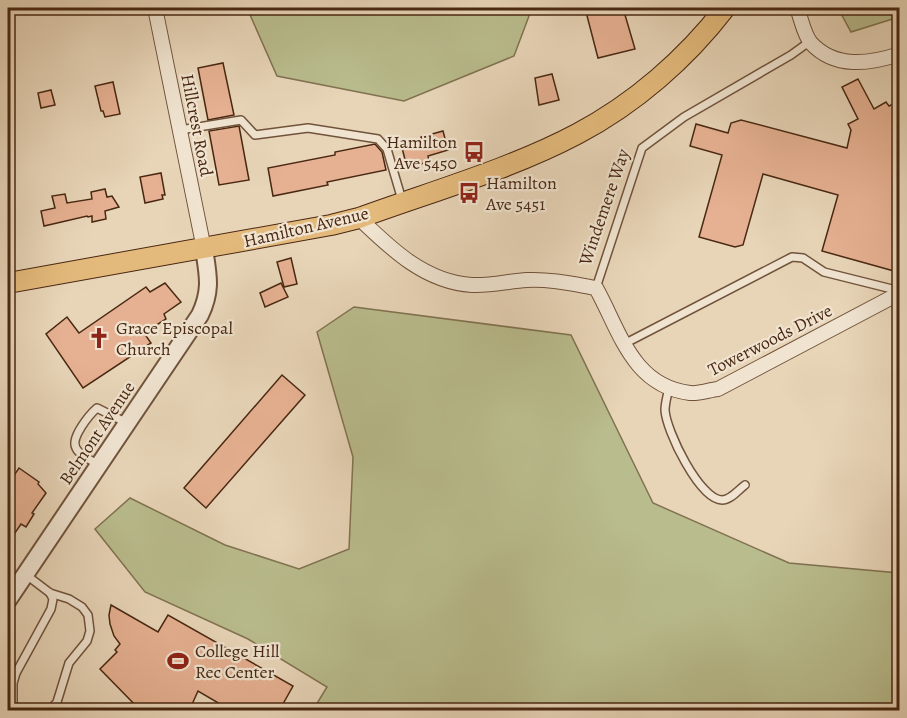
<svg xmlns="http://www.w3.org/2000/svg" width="907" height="718" font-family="Alegreya,serif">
<rect width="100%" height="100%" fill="#e8d5b8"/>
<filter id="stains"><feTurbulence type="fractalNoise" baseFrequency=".00333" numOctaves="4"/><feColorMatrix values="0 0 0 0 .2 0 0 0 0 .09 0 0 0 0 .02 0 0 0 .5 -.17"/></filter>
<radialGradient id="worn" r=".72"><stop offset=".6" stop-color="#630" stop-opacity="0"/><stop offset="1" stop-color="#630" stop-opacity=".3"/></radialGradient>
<g fill="#b9bc8d" stroke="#817250" stroke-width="1.5">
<polygon points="247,8 532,8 514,56 404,101 277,76"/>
<polygon points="838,8 899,8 899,17 851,32"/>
<polygon points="354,307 571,335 653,503 789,563 899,573 899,710 313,710 327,687 248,639 145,592 95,529 130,498 225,545 299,569 349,549 353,457 317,332"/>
</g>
<g fill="#e6b192" stroke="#492812" stroke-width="1.5">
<polygon points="585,8 623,8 635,49 598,58"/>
<polygon points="223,63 234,115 208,120 198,68"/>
<polygon points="552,74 559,100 539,105 535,78"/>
<polygon points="858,79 874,109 886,102 889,106 900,101 900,251 894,271 822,251 838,195 763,174 743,245 735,247 699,237 722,155 690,146 696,124 728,133 731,123 741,120 847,148 851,130 848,124 858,119 842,87"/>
<polygon points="113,82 120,114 105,117 103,111 101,111 95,86"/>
<polygon points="51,90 55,105 41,108 38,93"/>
<polygon points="239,126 249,180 219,185 209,131"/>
<polygon points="443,131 448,150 428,156 429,162 407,167 402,148 422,143 421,137"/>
<polygon points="375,144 382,152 386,170 327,182 328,185 273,196 268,168 335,155 335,152"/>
<polygon points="161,173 165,195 162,195 163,199 145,203 140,177"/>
<polygon points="105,189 107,197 112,196 119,207 105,211 106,219 92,222 92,216 88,217 87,216 44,226 41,211 55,208 52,196 65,194 67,203 92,199 91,192"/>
<polygon points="291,258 297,284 284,287 277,262"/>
<polygon points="165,283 181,302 164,314 166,319 144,333 151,343 83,388 46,334 67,317 79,333 146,287 150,292"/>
<polygon points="281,283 288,297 265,307 260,293"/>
<polygon points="282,375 305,395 206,508 184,488"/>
<polygon points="19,468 39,482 38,484 46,493 32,513 34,514 26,527 21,524 15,533 8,527 8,496 13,488 8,484"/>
<polygon points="111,605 158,632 168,615 293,686 279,711 232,711 198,691 189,711 184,711 178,705 173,711 141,711 100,669 117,652 115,650 120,644 114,636 110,624 109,615"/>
</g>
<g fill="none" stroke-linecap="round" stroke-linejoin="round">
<defs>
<g id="service">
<polyline points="180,130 241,120 255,135 308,128 378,139 387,149 402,200"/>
<polyline points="596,288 642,148 684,117 791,55 809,42"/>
<polyline points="624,344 792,257 803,258 824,272 900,291"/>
<path d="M669,387C668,394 665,402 665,410C666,431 700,500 722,500C731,500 738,490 745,485"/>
<path d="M99,465C92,461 79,455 76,448C70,438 90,414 97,408L127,423"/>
<polyline points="25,574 50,593 69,599 82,607 88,615 90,631 87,641 69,663 57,702 50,710"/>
<polyline points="19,710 13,705 13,683 16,673 51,609 53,599 50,593"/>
</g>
<g id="minor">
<polyline points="155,8 204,249"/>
<path d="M797,8C801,18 804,35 811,43C835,69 869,64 900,54"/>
<path d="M359,218C391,249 425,282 472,285C491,286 509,281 527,280C551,279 573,284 596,288C620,331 632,386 690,393C699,394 709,390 718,389L900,293"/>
</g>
<path id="tertiary" d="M8,600L200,315C212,290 208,275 204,249"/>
<path id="primary" d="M8,283L331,225L359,218C430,192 511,169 577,134C634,104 686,59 725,8"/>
</defs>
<use href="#service" stroke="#71533c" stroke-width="10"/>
<use href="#minor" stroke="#71533c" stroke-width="16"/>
<use href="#tertiary" stroke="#71533c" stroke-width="20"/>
<use href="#primary" stroke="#492812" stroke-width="22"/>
<use href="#service" stroke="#f0e4d1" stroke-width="7"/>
<use href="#minor" stroke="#f0e4d1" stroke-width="14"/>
<use href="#tertiary" stroke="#f0e4d1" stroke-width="16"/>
<use href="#primary" stroke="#e4ba7c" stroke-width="20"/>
</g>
<defs>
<symbol id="bus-bare" viewBox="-9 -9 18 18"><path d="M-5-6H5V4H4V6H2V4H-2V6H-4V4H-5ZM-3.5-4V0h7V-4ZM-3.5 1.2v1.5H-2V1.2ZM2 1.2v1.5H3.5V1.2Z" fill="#8f2418" stroke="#f0e4d1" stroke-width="2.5" paint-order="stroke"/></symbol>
<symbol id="church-bare" viewBox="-9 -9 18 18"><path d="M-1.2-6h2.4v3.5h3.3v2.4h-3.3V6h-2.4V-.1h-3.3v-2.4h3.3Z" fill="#8f2418" stroke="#f0e4d1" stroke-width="2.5" paint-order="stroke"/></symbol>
<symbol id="stadium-bare" viewBox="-9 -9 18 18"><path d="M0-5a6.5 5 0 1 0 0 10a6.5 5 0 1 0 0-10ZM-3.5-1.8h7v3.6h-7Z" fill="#8f2418" stroke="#f0e4d1" stroke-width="2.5" paint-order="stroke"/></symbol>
</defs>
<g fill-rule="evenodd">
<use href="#bus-bare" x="459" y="137" width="30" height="30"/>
<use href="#bus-bare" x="454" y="178" width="30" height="30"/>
<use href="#church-bare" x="84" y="323" width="30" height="30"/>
<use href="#stadium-bare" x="163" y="646" width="30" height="30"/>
</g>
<g text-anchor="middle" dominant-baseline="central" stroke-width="4.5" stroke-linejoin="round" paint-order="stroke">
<g font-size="18" fill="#492812" stroke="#f0e4d1">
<text transform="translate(197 125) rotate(79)">Hillcrest Road</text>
<text transform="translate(604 207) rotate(-71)">Windemere Way</text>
<text transform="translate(306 227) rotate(-13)">Hamilton Avenue</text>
<text transform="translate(770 340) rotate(-27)">Towerwoods Drive</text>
<text transform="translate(97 433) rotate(-56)">Belmont Avenue</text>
</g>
<g font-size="18" fill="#492812" stroke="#f0e4d1" text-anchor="start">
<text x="457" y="142" text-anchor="end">Hamilton<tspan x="457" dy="21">Ave 5450</tspan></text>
<text x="486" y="183">Hamilton<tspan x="486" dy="21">Ave 5451</tspan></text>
<text x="116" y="328">Grace Episcopal<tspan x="116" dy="21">Church</tspan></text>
<text x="195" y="651">College Hill<tspan x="195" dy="21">Rec Center</tspan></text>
</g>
</g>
<rect width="907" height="718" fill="none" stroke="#e8d5b8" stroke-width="30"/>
<rect x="9" y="9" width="889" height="700" fill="none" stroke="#492812" stroke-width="3"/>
<rect x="15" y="15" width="877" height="688" fill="none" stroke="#492812" stroke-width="1.5"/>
<rect width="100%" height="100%" filter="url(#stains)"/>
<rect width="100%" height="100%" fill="url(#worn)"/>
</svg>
